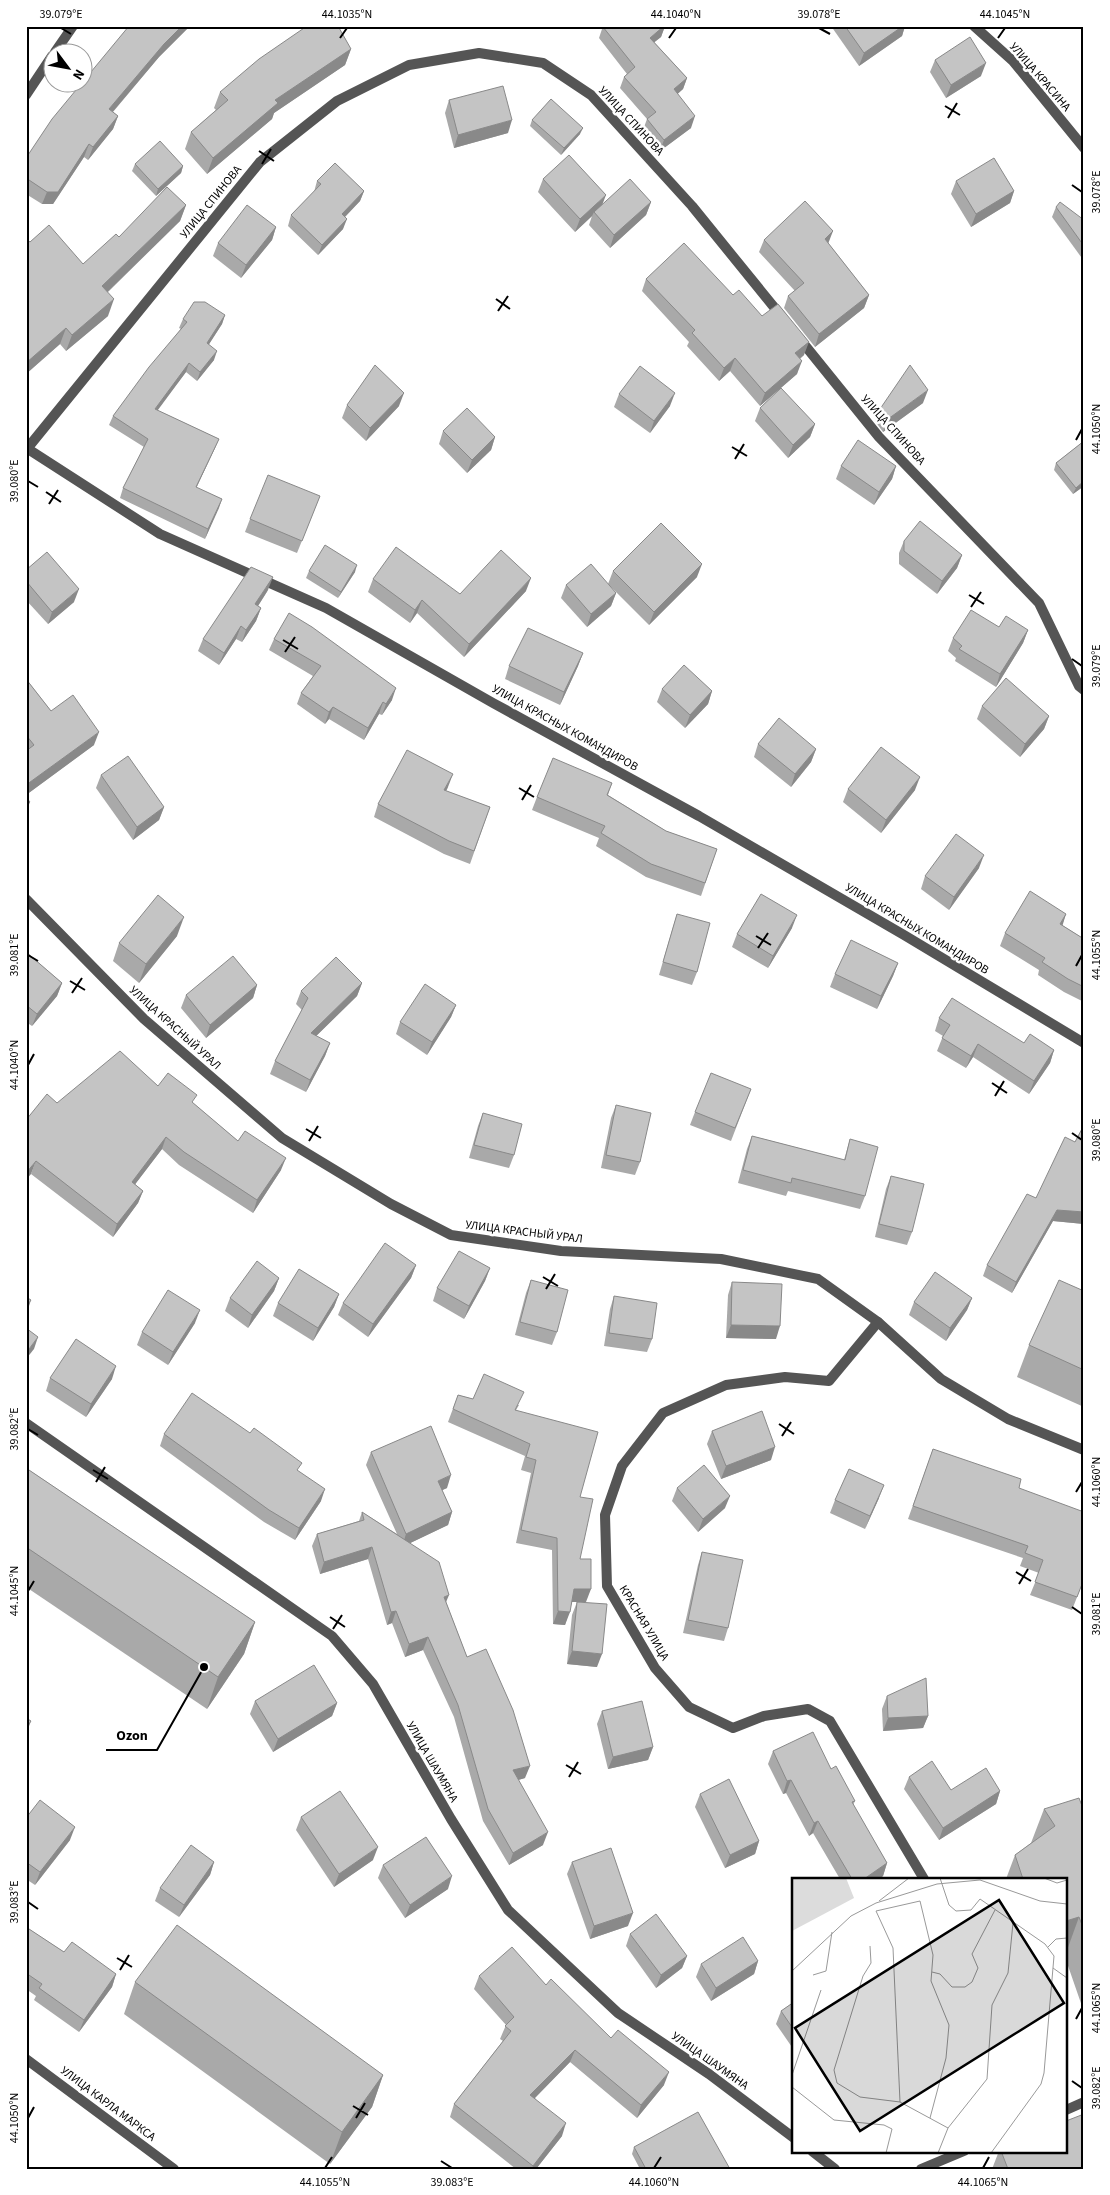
<svg xmlns="http://www.w3.org/2000/svg" width="1110" height="2195" font-family="'Source Sans 3',sans-serif">
<rect width="100%" height="100%" fill="#fff"/>
<g fill="none" stroke-linecap="round" stroke-linejoin="round">
<g stroke="#555" stroke-width="10">
<polyline points="974,26 1013,61 1084,148"/>
<polyline points="55,52 73,26"/>
<polyline points="26,95 52,56"/>
<polyline points="799,338 879,437 1039,603 1079,686 1084,690"/>
<polyline points="28,449 160,534 326,608 493,703 699,816 904,935 1084,1043"/>
<polyline points="26,450 260,162 337,101 409,65 479,53 543,63 591,95 692,206 782,317"/>
<polyline points="26,899 144,1019 282,1138 391,1204 451,1235 561,1251 721,1259 818,1279 878,1322 941,1379 1008,1419 1084,1450"/>
<polyline points="878,1322 829,1381 785,1377 726,1385 663,1413 622,1466 605,1515 607,1586 655,1668 689,1707 733,1728 764,1716 808,1709 830,1721 924,1879"/>
<polyline points="26,1423 332,1636 373,1684 451,1819 508,1910 618,2013 709,2074 794,2138"/>
<polyline points="26,2059 174,2169"/>
<polyline points="1066,2110 1084,2102"/>
<polyline points="812,2151 835,2169"/>
<polyline points="921,2169 964,2151"/>
</g>
</g>
<g fill="#a9a9a9">
<polygon points="129,26 190,26 159,57 113,112 118,116 113,129 88,160 84,157 53,204 42,204 26,194 26,158"/>
<polygon points="665,26 661,37 654,42 687,78 683,89 677,94 691,128 660,151 643,130 647,119 620,88 624,77 627,74 599,38 603,26"/>
<polygon points="831,26 905,26 902,36 859,66"/>
<polygon points="351,49 345,65 274,113 272,119 207,174 185,149 191,132 216,110 214,108 220,92"/>
<polygon points="935,60 981,76 946,98 930,72"/>
<polygon points="449,100 508,133 454,148 445,113"/>
<polygon points="532,120 580,134 561,155 530,126"/>
<polygon points="135,164 183,166 181,173 156,196 132,171"/>
<polygon points="543,179 603,204 651,202 646,215 610,248 589,225 592,216 575,232 538,192"/>
<polygon points="317,181 364,191 360,201 345,217 343,229 318,255 288,226 291,215 314,192"/>
<polygon points="956,181 1014,191 1010,203 971,227 951,194"/>
<polygon points="186,205 180,221 108,292 108,316 66,351 60,344 26,374 26,239 30,242 83,264 119,237"/>
<polygon points="1056,207 1084,220 1084,261 1052,217"/>
<polygon points="276,227 272,240 241,278 213,256 218,243"/>
<polygon points="764,240 828,243 869,295 864,308 815,347 784,308 788,296 795,291 759,252"/>
<polygon points="646,279 733,295 762,316 804,355 800,359 797,374 760,406 730,371 719,381 687,346 689,342 642,291"/>
<polygon points="225,315 222,324 209,344 214,360 197,381 186,372 157,410 219,439 215,448 196,488 222,499 205,539 120,498 123,488 144,447 109,425 113,416 181,329 179,328 183,319"/>
<polygon points="619,394 670,406 650,433 614,407"/>
<polygon points="923,403 883,432 875,421 880,409"/>
<polygon points="347,405 399,406 366,441 342,418"/>
<polygon points="760,408 815,424 810,437 788,458 755,421"/>
<polygon points="443,431 495,437 491,450 467,473 439,444"/>
<polygon points="1084,441 1084,486 1073,494 1054,470 1056,463"/>
<polygon points="841,466 896,466 892,479 874,505 836,479"/>
<polygon points="320,496 297,553 245,532 250,519"/>
<polygon points="904,541 962,555 957,568 937,594 899,564 899,553"/>
<polygon points="26,570 74,602 48,624 26,600"/>
<polygon points="309,571 355,572 338,598 306,578"/>
<polygon points="613,571 697,577 649,625 608,584"/>
<polygon points="373,579 460,594 526,591 464,657 417,613 410,623 368,592"/>
<polygon points="566,585 616,593 611,606 587,627 561,598"/>
<polygon points="268,590 258,606 261,608 256,621 242,642 236,639 219,665 198,651 203,639"/>
<polygon points="999,627 1028,630 1023,643 996,687 955,661 956,658 948,651 953,638"/>
<polygon points="274,639 392,700 382,715 379,714 364,740 329,719 325,724 297,704 301,693 313,676 269,650"/>
<polygon points="583,653 578,666 560,705 505,679 509,666"/>
<polygon points="26,679 51,711 94,745 26,795"/>
<polygon points="662,689 712,691 708,704 685,728 657,702"/>
<polygon points="982,706 1049,716 1044,729 1020,757 977,719"/>
<polygon points="758,744 816,749 811,762 791,787 754,757"/>
<polygon points="101,775 164,807 159,820 133,840 96,788"/>
<polygon points="612,783 608,795 666,831 717,849 701,896 646,877 596,846 599,838 532,810 537,797"/>
<polygon points="448,787 446,791 490,807 470,864 444,854 374,817 378,804"/>
<polygon points="848,789 915,790 881,833 843,802"/>
<polygon points="979,868 949,910 921,889 925,876"/>
<polygon points="677,914 697,972 692,985 659,975 673,927"/>
<polygon points="1066,914 1062,925 1084,939 1084,1002 1064,992 1038,975 1039,970 1000,946 1005,933"/>
<polygon points="792,928 768,968 732,947 737,934"/>
<polygon points="177,936 139,983 113,961 119,943"/>
<polygon points="26,952 62,983 57,996 32,1026 26,1022"/>
<polygon points="898,963 893,976 877,1009 830,987 835,974"/>
<polygon points="362,983 357,996 316,1036 330,1043 325,1056 306,1092 270,1074 275,1061 302,1010 296,1004 301,991"/>
<polygon points="257,985 253,998 206,1038 181,1008 186,995"/>
<polygon points="456,1005 451,1017 427,1055 396,1034 400,1022"/>
<polygon points="939,1018 1024,1043 1054,1050 1050,1063 1029,1094 973,1057 966,1068 937,1051 943,1036 935,1031"/>
<polygon points="158,1086 194,1104 238,1141 281,1170 253,1213 179,1165 162,1149 135,1184 143,1191 138,1203 113,1237 31,1174 57,1103"/>
<polygon points="751,1089 731,1141 690,1125 695,1112"/>
<polygon points="616,1105 640,1162 635,1175 601,1168 611,1118"/>
<polygon points="483,1113 514,1155 509,1168 469,1158 478,1126"/>
<polygon points="1084,1125 1084,1224 1053,1221 1012,1293 983,1276 987,1265 1036,1198 1075,1142"/>
<polygon points="752,1136 844,1160 850,1139 865,1196 860,1209 788,1191 786,1196 738,1183 747,1149"/>
<polygon points="891,1176 912,1232 907,1245 875,1237 886,1189"/>
<polygon points="416,1265 411,1278 368,1337 338,1315 343,1303"/>
<polygon points="490,1268 485,1281 464,1319 433,1301 437,1288"/>
<polygon points="279,1278 274,1291 248,1328 225,1311 230,1298"/>
<polygon points="531,1280 557,1332 552,1345 515,1335 526,1293"/>
<polygon points="732,1282 776,1339 726,1338 728,1295"/>
<polygon points="1084,1291 1084,1407 1017,1377 1029,1345"/>
<polygon points="339,1294 334,1307 313,1341 273,1316 278,1303"/>
<polygon points="614,1296 652,1339 647,1352 604,1346 610,1309"/>
<polygon points="972,1298 967,1310 946,1341 909,1315 914,1302"/>
<polygon points="195,1323 168,1365 137,1345 142,1332"/>
<polygon points="50,1378 112,1379 86,1417 46,1391"/>
<polygon points="458,1395 473,1399 519,1405 516,1410 580,1497 580,1559 586,1602 579,1602 597,1667 567,1664 572,1615 577,1602 572,1602 565,1625 553,1624 552,1550 516,1543 531,1473 521,1470 525,1456 448,1422"/>
<polygon points="712,1431 771,1460 721,1479 707,1444"/>
<polygon points="164,1434 321,1501 295,1540 264,1522 160,1446"/>
<polygon points="933,1449 1019,1488 1084,1579 1072,1610 1030,1595 1039,1573 1020,1566 1023,1558 908,1519"/>
<polygon points="371,1452 447,1488 442,1490 452,1512 448,1525 410,1543 446,1602 467,1657 525,1778 518,1780 543,1845 509,1865 483,1821 454,1717 423,1650 405,1657 392,1623 387,1625 368,1559 320,1574 312,1546 317,1534 359,1521 362,1512 397,1534 366,1465"/>
<polygon points="26,1468 255,1622 244,1654 207,1709 26,1587"/>
<polygon points="677,1488 725,1508 698,1532 672,1501"/>
<polygon points="879,1498 865,1529 830,1513 835,1500"/>
<polygon points="702,1552 728,1628 724,1641 683,1633 698,1565"/>
<polygon points="887,1696 928,1716 923,1728 883,1731 882,1709"/>
<polygon points="255,1701 337,1703 332,1716 273,1752 250,1714"/>
<polygon points="602,1711 653,1747 648,1760 608,1769 597,1724"/>
<polygon points="773,1751 831,1769 855,1801 853,1805 887,1863 883,1876 879,1879 840,1879 813,1833 809,1836 786,1793 783,1794 768,1764"/>
<polygon points="909,1777 951,1790 1000,1791 996,1804 939,1840 904,1789"/>
<polygon points="700,1794 759,1841 755,1854 725,1868 695,1807"/>
<polygon points="1044,1809 1084,1811 1084,2012 1066,1960 1066,1879 1006,1879 1015,1855 1031,1843"/>
<polygon points="301,1817 373,1860 334,1887 296,1830"/>
<polygon points="26,1818 70,1840 35,1885 26,1879"/>
<polygon points="214,1862 210,1875 179,1917 155,1901 160,1888"/>
<polygon points="572,1862 628,1926 590,1939 567,1874"/>
<polygon points="383,1865 448,1889 405,1918 378,1878"/>
<polygon points="26,1927 64,1952 116,1974 112,1987 79,2032 34,2000 36,1996 26,1989"/>
<polygon points="630,1934 687,1956 682,1968 656,1988 626,1946"/>
<polygon points="758,1961 754,1974 711,2001 696,1977 701,1964"/>
<polygon points="479,1976 546,1985 611,2038 664,2085 637,2118 570,2062 535,2098 562,2136 536,2169 516,2169 450,2117 454,2104 503,2041 500,2039 506,2025 474,1989"/>
<polygon points="135,1982 383,2075 372,2107 330,2164 124,2014"/>
<polygon points="794,2002 794,2050 776,2024 781,2011"/>
<polygon points="634,2147 730,2169 640,2169 632,2154"/>
<polygon points="999,2151 1066,2151 1084,2169 992,2169"/>
</g>
<g fill="#898989">
<polygon points="182,26 190,26 159,57 104,122 109,109 164,44"/>
<polygon points="487,26 500,26 486,28"/>
<polygon points="664,26 665,26 661,37 646,49 650,38"/>
<polygon points="903,26 905,26 902,36 859,66 864,53"/>
<polygon points="351,49 345,65 274,113 272,119 207,174 213,158 275,100"/>
<polygon points="986,63 981,76 946,98 951,85"/>
<polygon points="687,78 683,89 670,101 674,89"/>
<polygon points="118,116 113,129 88,160 93,147"/>
<polygon points="695,116 691,128 660,151 664,140"/>
<polygon points="512,120 508,133 454,148 458,135"/>
<polygon points="583,128 580,134 561,155 564,148"/>
<polygon points="89,144 84,157 53,204 42,204 47,192"/>
<polygon points="183,166 181,173 156,196 158,189"/>
<polygon points="364,191 360,201 338,224 342,214"/>
<polygon points="1014,191 1010,203 971,227 976,214"/>
<polygon points="606,195 601,208 594,212 592,216 575,232 580,219"/>
<polygon points="651,202 646,215 610,248 614,235"/>
<polygon points="186,205 180,221 96,303 102,286"/>
<polygon points="347,219 343,229 318,255 322,245"/>
<polygon points="276,227 272,240 241,278 246,265"/>
<polygon points="833,231 828,244 825,239"/>
<polygon points="869,295 864,308 815,347 819,334"/>
<polygon points="114,299 108,316 66,351 72,335"/>
<polygon points="225,315 222,324 204,352 207,343"/>
<polygon points="66,328 60,344 26,374 26,363"/>
<polygon points="809,342 804,355 790,366 795,353"/>
<polygon points="217,351 214,360 197,381 200,372"/>
<polygon points="735,358 730,371 719,381 724,368"/>
<polygon points="802,361 797,374 760,406 765,393"/>
<polygon points="189,363 186,372 152,418 155,409"/>
<polygon points="928,390 923,403 883,432 888,419"/>
<polygon points="404,393 399,406 366,441 370,428"/>
<polygon points="675,393 670,406 650,433 654,421"/>
<polygon points="815,424 810,437 788,458 793,445"/>
<polygon points="495,437 491,450 467,473 472,460"/>
<polygon points="219,439 215,448 192,497 196,487"/>
<polygon points="896,466 892,479 874,505 879,492"/>
<polygon points="1084,481 1084,486 1073,494 1076,488"/>
<polygon points="222,499 219,508 205,539 208,529"/>
<polygon points="962,555 957,568 937,594 942,581"/>
<polygon points="702,564 697,577 649,625 654,612"/>
<polygon points="357,565 355,572 338,598 341,592"/>
<polygon points="273,577 268,590 251,617 255,604"/>
<polygon points="531,578 526,591 464,657 469,644"/>
<polygon points="79,589 74,602 48,624 52,612"/>
<polygon points="616,593 611,606 587,627 591,614"/>
<polygon points="422,600 417,613 410,623 415,610"/>
<polygon points="261,608 256,621 242,642 246,630"/>
<polygon points="241,626 236,639 219,665 224,653"/>
<polygon points="1028,630 1023,643 996,687 1000,674"/>
<polygon points="583,653 578,666 560,705 564,692"/>
<polygon points="396,688 392,700 382,715 386,704"/>
<polygon points="712,691 708,704 685,728 690,715"/>
<polygon points="383,702 379,714 364,740 368,728"/>
<polygon points="333,707 329,719 325,724 329,712"/>
<polygon points="1049,716 1044,729 1020,757 1025,744"/>
<polygon points="99,732 94,745 26,795 26,785"/>
<polygon points="816,749 811,762 791,787 795,774"/>
<polygon points="453,774 448,787 440,803 444,790"/>
<polygon points="920,777 915,790 881,833 886,820"/>
<polygon points="30,802 26,812 26,805"/>
<polygon points="164,807 159,820 133,840 137,827"/>
<polygon points="984,855 979,868 949,910 954,897"/>
<polygon points="1066,914 1062,927 1060,924"/>
<polygon points="797,915 792,928 768,968 773,956"/>
<polygon points="184,917 177,936 139,983 146,964"/>
<polygon points="898,963 893,976 877,1009 881,996"/>
<polygon points="62,983 57,996 32,1026 37,1014"/>
<polygon points="362,983 357,996 306,1046 311,1033"/>
<polygon points="257,985 253,998 206,1038 210,1025"/>
<polygon points="456,1005 451,1017 427,1055 432,1042"/>
<polygon points="330,1043 325,1056 306,1092 310,1080"/>
<polygon points="978,1044 973,1057 966,1068 971,1056"/>
<polygon points="1054,1050 1050,1063 1029,1094 1034,1081"/>
<polygon points="166,1137 162,1149 127,1195 132,1182"/>
<polygon points="286,1158 281,1170 253,1213 257,1200"/>
<polygon points="36,1161 31,1174 26,1180 26,1173"/>
<polygon points="143,1191 138,1203 113,1237 117,1224"/>
<polygon points="1057,1210 1084,1212 1084,1224 1053,1221 1012,1293 1016,1282"/>
<polygon points="416,1265 411,1278 368,1337 373,1324"/>
<polygon points="490,1268 485,1281 464,1319 469,1306"/>
<polygon points="279,1278 274,1291 248,1328 252,1315"/>
<polygon points="339,1294 334,1307 313,1341 318,1328"/>
<polygon points="972,1298 967,1310 946,1341 950,1328"/>
<polygon points="31,1300 27,1312 26,1312 26,1307"/>
<polygon points="200,1310 195,1323 168,1365 173,1352"/>
<polygon points="731,1325 780,1326 776,1339 726,1338"/>
<polygon points="38,1337 34,1349 26,1359 26,1353"/>
<polygon points="116,1366 112,1379 86,1417 91,1404"/>
<polygon points="775,1447 771,1460 721,1479 726,1466"/>
<polygon points="451,1475 447,1488 434,1494 438,1481"/>
<polygon points="884,1485 879,1498 865,1529 870,1516"/>
<polygon points="325,1489 321,1501 295,1540 299,1528"/>
<polygon points="730,1496 725,1508 698,1532 703,1519"/>
<polygon points="452,1512 448,1525 402,1547 406,1534"/>
<polygon points="372,1547 368,1559 320,1574 324,1562"/>
<polygon points="574,1589 591,1589 586,1602 570,1602"/>
<polygon points="449,1595 444,1607 444,1597"/>
<polygon points="396,1611 392,1623 387,1625 391,1612"/>
<polygon points="558,1611 570,1612 565,1625 553,1624"/>
<polygon points="255,1622 244,1654 207,1709 218,1677"/>
<polygon points="428,1637 423,1650 405,1657 409,1644"/>
<polygon points="572,1651 602,1654 597,1667 567,1664"/>
<polygon points="337,1703 332,1716 273,1752 278,1739"/>
<polygon points="928,1716 923,1728 883,1731 888,1718"/>
<polygon points="31,1721 26,1734 26,1728"/>
<polygon points="653,1747 648,1760 608,1769 613,1757"/>
<polygon points="530,1766 525,1778 508,1783 513,1770"/>
<polygon points="791,1780 786,1793 783,1794 787,1781"/>
<polygon points="1000,1791 996,1804 939,1840 943,1828"/>
<polygon points="818,1821 813,1833 809,1836 814,1823"/>
<polygon points="75,1827 70,1840 35,1885 40,1872"/>
<polygon points="548,1832 543,1845 509,1865 513,1853"/>
<polygon points="759,1841 755,1854 725,1868 730,1855"/>
<polygon points="378,1847 373,1860 334,1887 339,1874"/>
<polygon points="214,1862 210,1875 179,1917 184,1905"/>
<polygon points="887,1863 883,1876 879,1879 864,1879"/>
<polygon points="452,1876 448,1889 405,1918 410,1905"/>
<polygon points="633,1913 628,1926 590,1939 594,1926"/>
<polygon points="1079,1917 1066,1953 1066,1921"/>
<polygon points="687,1956 682,1968 656,1988 661,1975"/>
<polygon points="758,1961 754,1974 711,2001 716,1988"/>
<polygon points="116,1974 112,1987 79,2032 84,2020"/>
<polygon points="575,2050 570,2062 525,2108 530,2095"/>
<polygon points="669,2072 664,2085 637,2118 641,2105"/>
<polygon points="383,2075 372,2107 330,2164 342,2132"/>
<polygon points="566,2123 562,2136 536,2169 532,2169 533,2166"/>
</g>
<g fill="#c4c4c4" stroke="#898989">
<polygon points="129,26 182,26 164,44 109,109 118,116 93,147 89,144 58,192 47,192 26,178 26,158 52,119"/>
<polygon points="307,26 338,26 351,49 275,100 278,103 213,158 191,132 228,100 220,92 259,59"/>
<polygon points="664,26 650,38 687,78 674,89 695,116 664,140 647,119 656,112 624,77 635,67 603,27"/>
<polygon points="845,26 903,26 864,53"/>
<polygon points="970,37 986,63 951,85 935,60"/>
<polygon points="503,86 512,120 458,135 449,100"/>
<polygon points="551,99 583,128 564,148 532,120"/>
<polygon points="160,141 183,166 158,189 135,164"/>
<polygon points="569,155 606,195 580,219 543,179"/>
<polygon points="994,158 1014,191 976,214 956,181"/>
<polygon points="335,163 364,191 342,214 347,219 322,245 291,215 321,184 317,181"/>
<polygon points="630,179 651,202 614,235 594,212"/>
<polygon points="167,187 186,205 102,286 114,299 72,335 66,328 26,363 26,239 30,242 49,225 83,264 116,234 119,237"/>
<polygon points="805,201 833,231 825,239 869,295 819,334 788,296 804,283 764,240"/>
<polygon points="1060,202 1084,220 1084,246 1056,207"/>
<polygon points="247,205 276,227 246,265 218,243"/>
<polygon points="684,243 733,295 739,290 762,316 778,304 809,342 795,353 802,361 765,393 735,358 724,368 692,333 695,330 646,279"/>
<polygon points="194,302 205,302 225,315 207,343 217,351 200,372 189,363 155,409 219,439 196,487 222,499 208,529 123,488 148,439 113,416 149,367 187,322 183,319"/>
<polygon points="375,365 404,393 370,428 347,405"/>
<polygon points="910,365 928,390 888,419 880,409"/>
<polygon points="640,366 675,393 654,421 619,394"/>
<polygon points="781,388 815,424 793,445 760,408"/>
<polygon points="467,408 495,437 472,460 443,431"/>
<polygon points="858,440 896,466 879,492 841,466"/>
<polygon points="1084,441 1084,481 1076,488 1056,463"/>
<polygon points="268,475 320,496 302,541 250,519"/>
<polygon points="920,521 962,555 942,581 904,551 904,541"/>
<polygon points="661,523 702,564 654,612 613,571"/>
<polygon points="325,545 357,565 341,592 309,571"/>
<polygon points="396,547 460,594 501,550 531,578 469,644 422,600 415,610 373,579"/>
<polygon points="47,552 79,589 52,612 26,581 26,570"/>
<polygon points="591,564 616,593 591,614 566,585"/>
<polygon points="251,567 273,577 255,604 261,608 246,630 241,626 224,653 203,639"/>
<polygon points="971,610 999,627 1006,616 1028,630 1000,674 959,649 962,646 953,638"/>
<polygon points="289,613 312,627 396,688 386,704 383,702 368,728 333,707 329,712 301,693 321,666 274,639"/>
<polygon points="528,628 583,653 564,692 509,666"/>
<polygon points="684,665 712,691 690,715 662,689"/>
<polygon points="1006,678 1049,716 1025,744 982,706"/>
<polygon points="26,679 51,711 73,695 99,732 26,785 26,751 34,745 26,735"/>
<polygon points="779,718 816,749 795,774 758,744"/>
<polygon points="881,747 920,777 886,820 848,789"/>
<polygon points="407,750 453,774 444,790 490,807 474,851 449,841 378,804"/>
<polygon points="128,756 164,807 137,827 101,775"/>
<polygon points="553,758 612,783 607,795 666,831 717,849 705,883 651,864 601,833 605,826 537,797"/>
<polygon points="26,797 30,802 26,805"/>
<polygon points="956,834 984,855 954,897 925,876"/>
<polygon points="1030,891 1066,914 1060,924 1084,939 1084,987 1068,979 1042,962 1045,958 1005,933"/>
<polygon points="761,894 797,915 773,956 737,934"/>
<polygon points="158,895 184,917 146,964 119,943"/>
<polygon points="677,914 710,923 697,972 663,962"/>
<polygon points="851,940 898,963 881,996 835,974"/>
<polygon points="26,952 62,983 37,1014 26,1005"/>
<polygon points="233,956 257,985 210,1025 186,995"/>
<polygon points="336,957 362,983 311,1033 330,1043 310,1080 275,1061 308,998 301,991"/>
<polygon points="425,984 456,1005 432,1042 400,1022"/>
<polygon points="952,998 1024,1043 1030,1034 1054,1050 1034,1081 978,1044 971,1056 942,1038 950,1025 939,1018"/>
<polygon points="120,1051 158,1086 168,1073 197,1095 192,1102 238,1141 245,1131 286,1158 257,1200 184,1152 166,1137 132,1182 143,1191 117,1224 36,1161 26,1173 26,1120 47,1094 57,1103"/>
<polygon points="711,1073 751,1089 735,1128 695,1112"/>
<polygon points="616,1105 651,1113 640,1162 606,1155"/>
<polygon points="483,1113 522,1124 514,1155 474,1145"/>
<polygon points="1084,1125 1084,1212 1057,1210 1016,1282 987,1265 1027,1194 1036,1198 1065,1137 1075,1142"/>
<polygon points="752,1136 845,1160 850,1139 878,1147 865,1196 792,1178 791,1183 743,1170"/>
<polygon points="891,1176 924,1184 912,1232 879,1224"/>
<polygon points="385,1243 416,1265 373,1324 343,1303"/>
<polygon points="459,1251 490,1268 469,1306 437,1288"/>
<polygon points="257,1261 279,1278 252,1315 230,1298"/>
<polygon points="299,1269 339,1294 318,1328 278,1303"/>
<polygon points="935,1272 972,1298 950,1328 914,1302"/>
<polygon points="531,1280 568,1290 557,1332 520,1322"/>
<polygon points="1059,1280 1084,1291 1084,1370 1029,1345"/>
<polygon points="732,1282 782,1284 780,1326 731,1325"/>
<polygon points="168,1290 200,1310 173,1352 142,1332"/>
<polygon points="614,1296 657,1303 652,1339 609,1333"/>
<polygon points="26,1297 31,1300 26,1307"/>
<polygon points="26,1328 38,1337 26,1353"/>
<polygon points="76,1339 116,1366 91,1404 50,1378"/>
<polygon points="484,1374 524,1392 515,1410 598,1432 580,1497 593,1499 580,1559 591,1559 591,1589 574,1589 570,1612 558,1611 557,1538 521,1530 536,1460 526,1457 530,1444 453,1409 458,1395 473,1399"/>
<polygon points="192,1393 250,1433 254,1428 302,1463 297,1470 325,1489 299,1528 269,1510 164,1434"/>
<polygon points="762,1411 775,1447 726,1466 712,1431"/>
<polygon points="431,1426 451,1475 438,1481 452,1512 406,1534 371,1452"/>
<polygon points="933,1449 1021,1479 1019,1488 1084,1512 1084,1579 1077,1597 1035,1582 1043,1560 1025,1553 1028,1546 913,1506"/>
<polygon points="704,1465 730,1496 703,1519 677,1488"/>
<polygon points="26,1468 255,1622 218,1677 26,1547"/>
<polygon points="849,1469 884,1485 870,1516 835,1500"/>
<polygon points="362,1512 439,1562 449,1595 444,1597 467,1657 486,1649 513,1710 530,1766 513,1770 548,1832 513,1853 488,1809 458,1705 428,1637 409,1644 396,1611 391,1612 372,1547 324,1562 317,1534 364,1520"/>
<polygon points="702,1552 743,1560 728,1628 688,1620"/>
<polygon points="577,1602 607,1604 602,1654 572,1651"/>
<polygon points="314,1665 337,1703 278,1739 255,1701"/>
<polygon points="926,1678 928,1716 888,1718 887,1696"/>
<polygon points="642,1701 653,1747 613,1757 602,1711"/>
<polygon points="26,1718 31,1721 26,1728"/>
<polygon points="813,1732 831,1769 836,1766 855,1801 852,1802 887,1863 864,1879 852,1879 818,1821 814,1823 791,1780 787,1781 773,1751"/>
<polygon points="932,1761 951,1790 986,1768 1000,1791 943,1828 909,1777"/>
<polygon points="729,1779 759,1841 730,1855 700,1794"/>
<polygon points="340,1791 378,1847 339,1874 301,1817"/>
<polygon points="1079,1798 1084,1811 1084,1930 1079,1917 1066,1921 1066,1879 1023,1879 1015,1855 1055,1826 1044,1809"/>
<polygon points="40,1800 75,1827 40,1872 26,1862 26,1818"/>
<polygon points="426,1837 452,1876 410,1905 383,1865"/>
<polygon points="191,1845 214,1862 184,1905 160,1888"/>
<polygon points="611,1848 633,1913 594,1926 572,1862"/>
<polygon points="656,1914 687,1956 661,1975 630,1934"/>
<polygon points="177,1925 383,2075 342,2132 135,1982"/>
<polygon points="26,1927 64,1952 72,1942 116,1974 84,2020 39,1988 42,1984 26,1973"/>
<polygon points="743,1937 758,1961 716,1988 701,1964"/>
<polygon points="512,1947 546,1985 551,1979 611,2038 618,2030 669,2072 641,2105 575,2050 530,2095 566,2123 533,2166 454,2104 511,2031 505,2026 514,2017 479,1976"/>
<polygon points="794,2002 794,2030 781,2011"/>
<polygon points="698,2112 730,2169 646,2169 634,2147"/>
<polygon points="1084,2114 1084,2169 1008,2169 1001,2151 1066,2151 1066,2121"/>
</g>
<path fill="none" stroke="#000" stroke-width="2" d="M61,28L71,34M819,28L830,34M340,38L347,28M669,38L676,28M998,38L1005,28M945,106L960,115M948,118L957,103M259,151L274,161M262,164L271,149M1072,185L1082,192M496,299L510,309M498,311L508,296M1076,440L1082,429M732,447L747,456M735,459L744,444M28,481L38,487M46,492L61,502M49,504L58,490M969,595L984,604M971,607L981,592M283,640L298,649M285,652L295,637M1072,659L1082,666M519,788L534,797M522,800L531,785M756,936L771,945M758,948L768,933M28,955L38,961M1076,966L1082,955M70,981L85,990M72,993L82,978M28,1065L34,1054M992,1083L1007,1093M995,1096L1004,1081M306,1129L321,1138M1072,1133L1082,1140M309,1141L318,1126M543,1277L558,1286M546,1289L555,1274M779,1424L794,1434M28,1429L38,1435M782,1436L791,1422M93,1470L108,1479M96,1482L105,1467M1076,1492L1082,1482M1016,1572L1031,1581M1019,1584L1028,1569M28,1591L34,1581M1072,1607L1082,1614M330,1617L345,1627M333,1629L342,1615M566,1765L581,1774M569,1777L578,1762M28,1902L38,1909M117,1958L132,1967M120,1970L129,1955M1076,2019L1082,2008M1072,2081L1082,2088M353,2106L368,2115M28,2118L34,2107M356,2118L365,2103M441,2161L452,2168M325,2168L332,2157M654,2168L661,2157M983,2168L989,2157"/>
<g text-anchor="middle" dominant-baseline="central" stroke-width="5" stroke-linejoin="round" paint-order="stroke">
<g font-size="12" fill="#000" stroke="#fff">
<text transform="translate(1040 77) rotate(49)">УЛИЦА КРАСИНА</text>
<text transform="translate(631 121) rotate(47)">УЛИЦА СПИНОВА</text>
<text transform="translate(211 202) rotate(-51)">УЛИЦА СПИНОВА</text>
<text transform="translate(893 430) rotate(48)">УЛИЦА СПИНОВА</text>
<text transform="translate(565 728) rotate(29)">УЛИЦА КРАСНЫХ КОМАНДИРОВ</text>
<text transform="translate(917 929) rotate(31)">УЛИЦА КРАСНЫХ КОМАНДИРОВ</text>
<text transform="translate(175 1028) rotate(42)">УЛИЦА КРАСНЫЙ УРАЛ</text>
<text transform="translate(524 1232) rotate(7)">УЛИЦА КРАСНЫЙ УРАЛ</text>
<text transform="translate(644 1623) rotate(59)">КРАСНАЯ УЛИЦА</text>
<text transform="translate(432 1762) rotate(60)">УЛИЦА ШАУМЯНА</text>
<text transform="translate(710 2061) rotate(35)">УЛИЦА ШАУМЯНА</text>
<text transform="translate(108 2104) rotate(37)">УЛИЦА КАРЛА МАРКСА</text>
</g>
</g>
<g transform="translate(792 1878)">
<rect width="275" height="275" fill="#fff"/>
<path d="M0,0H54L62,20L0,53Z" fill="#dcdcdc"/>
<path fill="none" stroke="#999" stroke-width="1" d="M148,0L157,27L164,33L179,32L188,21L253,66L262,78L252,195L249,206L199,275M252,0L265,5L275,2M87,23L117,0M78,68L79,85L71,98L42,192L45,205L68,219L108,224L156,250M256,69L264,61L275,60M261,90L275,100M0,93L59,38L84,25L145,6L188,2L248,23L275,26M140,94L148,96L160,109H173L180,104L186,90L180,76L203,32M21,97L34,93L40,54M0,197L29,112M0,209L42,242L92,247L100,251L94,275M108,224L101,70L84,33L128,23L141,77L139,103L157,147L154,180L138,240M146,275L156,250L195,201L200,127L216,95L221,45"/>
<path fill="#000" fill-opacity="0.15" stroke="#000" stroke-width="2.5" d="M207,22L272,125L68,253L3,150Z"/>
<rect width="275" height="275" fill="none" stroke="#000" stroke-width="2.5"/>
</g>
<path fill="none" stroke="#000" stroke-width="2" d="M204 1667L157 1750H106"/>
<circle fill="#000" stroke="#fff" stroke-width="2" cx="204" cy="1667" r="5"/>
<g font-size="14" text-anchor="middle" font-weight="bold" fill="#000" stroke="#fff" stroke-width="5" stroke-linejoin="round" paint-order="stroke">
<text x="132" y="1740">Ozon</text>
</g>
<rect width="1110" height="2195" fill="none" stroke="#ffffff" stroke-width="55"/>
<g transform="translate(68 68) rotate(122)"><circle r="24" fill="#ffffff" stroke="#999999"/>
<path d="M0-4L9 19L0 12L-9 19Z" fill="#000000"/>
<text y="-8" font-size="14" font-weight="bold" text-anchor="middle" fill="#000000">N</text>
</g>
<rect x="28" y="28" width="1054" height="2140" fill="none" stroke="#000" stroke-width="2"/>
<g font-size="12" text-anchor="middle" fill="#000">
<text x="61" y="18">39.079°E</text>
<text x="347" y="18">44.1035°N</text>
<text x="676" y="18">44.1040°N</text>
<text x="819" y="18">39.078°E</text>
<text x="1005" y="18">44.1045°N</text>
<text transform="translate(1096 192) rotate(-90)" y="4">39.078°E</text>
<text transform="translate(1096 429) rotate(-90)" y="4">44.1050°N</text>
<text transform="translate(14 481) rotate(-90)" y="4">39.080°E</text>
<text transform="translate(1096 666) rotate(-90)" y="4">39.079°E</text>
<text transform="translate(14 955) rotate(-90)" y="4">39.081°E</text>
<text transform="translate(1096 955) rotate(-90)" y="4">44.1055°N</text>
<text transform="translate(14 1065) rotate(-90)" y="4">44.1040°N</text>
<text transform="translate(1096 1140) rotate(-90)" y="4">39.080°E</text>
<text transform="translate(14 1429) rotate(-90)" y="4">39.082°E</text>
<text transform="translate(1096 1482) rotate(-90)" y="4">44.1060°N</text>
<text transform="translate(14 1591) rotate(-90)" y="4">44.1045°N</text>
<text transform="translate(1096 1614) rotate(-90)" y="4">39.081°E</text>
<text transform="translate(14 1902) rotate(-90)" y="4">39.083°E</text>
<text transform="translate(1096 2008) rotate(-90)" y="4">44.1065°N</text>
<text transform="translate(1096 2088) rotate(-90)" y="4">39.082°E</text>
<text transform="translate(14 2118) rotate(-90)" y="4">44.1050°N</text>
<text x="325" y="2186">44.1055°N</text>
<text x="452" y="2186">39.083°E</text>
<text x="654" y="2186">44.1060°N</text>
<text x="983" y="2186">44.1065°N</text>
</g>
</svg>
